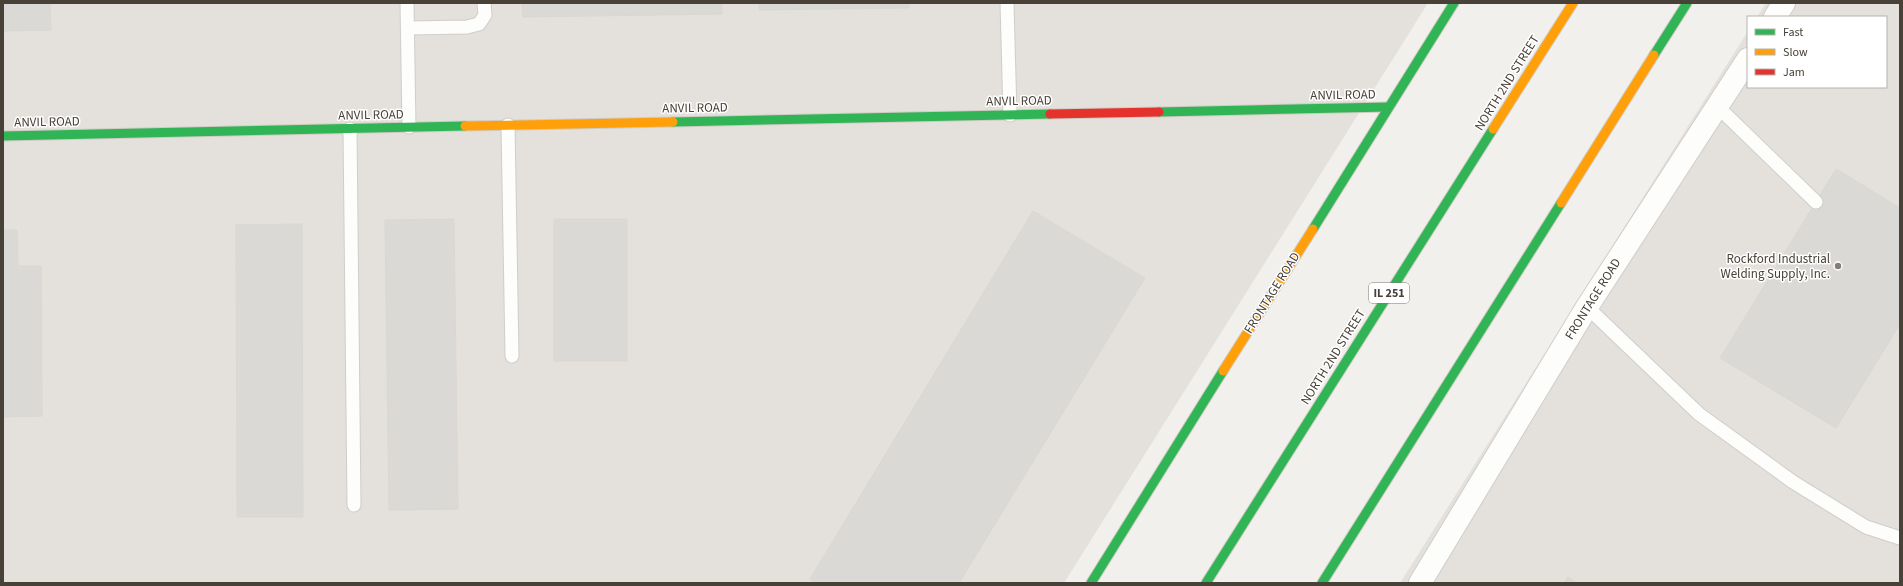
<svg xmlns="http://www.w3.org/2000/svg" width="1903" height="586" font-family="'Source Sans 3',sans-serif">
<rect width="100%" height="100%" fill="#f2f0ec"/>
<g fill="#e4e0dc">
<polygon points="3,3 1428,3 1064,583 3,583"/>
<polygon points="1766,3 1900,3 1900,583 1400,583 1748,31 1748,87 1886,87 1886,17 1757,17"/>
</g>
<g fill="#dbd9d5" stroke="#dad7d2">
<polygon points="3,3 50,3 51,30 3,31"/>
<polygon points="522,3 722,3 722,14 523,17"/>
<polygon points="759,3 909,3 909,8 759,10"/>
<polygon points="1836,169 1900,208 1900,324 1836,428 1720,358"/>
<polygon points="1033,211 1145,278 959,583 816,583 810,579"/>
<polygon points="454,219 458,509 389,510 385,220"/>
<rect x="554" y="219" width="73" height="142"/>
<polygon points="302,224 303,517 237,517 236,225"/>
<polygon points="3,230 17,230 18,266 41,266 42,416 3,417"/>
<polygon points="1568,577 1577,583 1564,583"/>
</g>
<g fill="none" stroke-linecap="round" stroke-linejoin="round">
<defs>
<g id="lane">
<polyline points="407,3 409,127"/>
<polyline points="1007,3 1010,115"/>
<polyline points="408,28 467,27 479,24 485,15 484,3"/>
<polyline points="1718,107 1816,202"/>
<polyline points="508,125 512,356"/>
<polyline points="350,129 354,505"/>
<polyline points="1587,307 1699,414 1793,482 1866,527 1900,538"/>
</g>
<g id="street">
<polyline points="1775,17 1784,3"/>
<polyline points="1420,583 1587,307 1748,59"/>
</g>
<g id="fast">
<polyline points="1654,55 1687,3"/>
<polyline points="1159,112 1388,107"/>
<polyline points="673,122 1050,114"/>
<polyline points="3,136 465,126"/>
<polyline points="1313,229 1454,3"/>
<polyline points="1091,583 1223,371"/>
<polyline points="1206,583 1493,129"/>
<polyline points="1322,583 1561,203"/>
</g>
<g id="slow">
<polyline points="465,126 673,122"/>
<polyline points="1493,129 1573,3"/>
<polyline points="1561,203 1654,55"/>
<polyline points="1223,371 1313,229"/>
</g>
<polyline id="jam" points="1050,114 1159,112"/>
</defs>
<use href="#lane" stroke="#d0ceca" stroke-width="15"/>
<use href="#street" stroke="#d0ceca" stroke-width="24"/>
<use href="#fast" stroke="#d0ccc3" stroke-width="11"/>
<use href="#slow" stroke="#d0ccc3" stroke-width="11"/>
<use href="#jam" stroke="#d0ccc3" stroke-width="11"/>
<use href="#lane" stroke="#fdfdfc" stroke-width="13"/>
<use href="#street" stroke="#fdfdfc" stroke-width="22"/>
<use href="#fast" stroke="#30b455" stroke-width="9"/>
<use href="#slow" stroke="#ff9f0a" stroke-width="9"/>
<use href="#jam" stroke="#e5322d" stroke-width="9"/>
</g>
<circle fill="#847e77" stroke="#fff" stroke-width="1.5" cx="1838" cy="266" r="4"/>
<g text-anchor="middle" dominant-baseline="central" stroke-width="3" stroke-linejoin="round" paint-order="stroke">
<rect fill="#fff" stroke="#7f7a74" stroke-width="1" x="1369" y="283" width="40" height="20" rx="3"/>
<g font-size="12" font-weight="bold" fill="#484138">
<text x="1389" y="293">IL 251</text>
</g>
<g font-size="13" fill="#484138" stroke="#fff">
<text transform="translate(1507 83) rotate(-58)">NORTH 2ND STREET</text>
<text transform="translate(1343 95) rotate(-1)">ANVIL ROAD</text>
<text transform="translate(1019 101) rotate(-1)">ANVIL ROAD</text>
<text transform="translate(695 108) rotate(-1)">ANVIL ROAD</text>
<text transform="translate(371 115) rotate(-1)">ANVIL ROAD</text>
<text transform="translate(47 122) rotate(-1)">ANVIL ROAD</text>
<text transform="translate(1272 293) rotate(-58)">FRONTAGE ROAD</text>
<text transform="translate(1593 299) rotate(-58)">FRONTAGE ROAD</text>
<text transform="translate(1333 357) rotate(-58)">NORTH 2ND STREET</text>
</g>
<g font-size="13" fill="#484138" stroke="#fff" text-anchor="end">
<text x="1830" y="259">Rockford Industrial<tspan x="1830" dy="15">Welding Supply, Inc.</tspan></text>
</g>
</g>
<rect width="1903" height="586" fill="none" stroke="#484138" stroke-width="8"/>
<rect x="1747" y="16" width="140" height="72" fill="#ffffff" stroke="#b6b3af"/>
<rect x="1755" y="29" width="20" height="6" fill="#30b455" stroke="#b6b3af"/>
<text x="1783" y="36" font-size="12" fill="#484138">Fast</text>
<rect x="1755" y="49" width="20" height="6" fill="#ff9f0a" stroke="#b6b3af"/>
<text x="1783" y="56" font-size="12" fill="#484138">Slow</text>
<rect x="1755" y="69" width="20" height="6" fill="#e5322d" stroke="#b6b3af"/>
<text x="1783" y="76" font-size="12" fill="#484138">Jam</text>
</svg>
